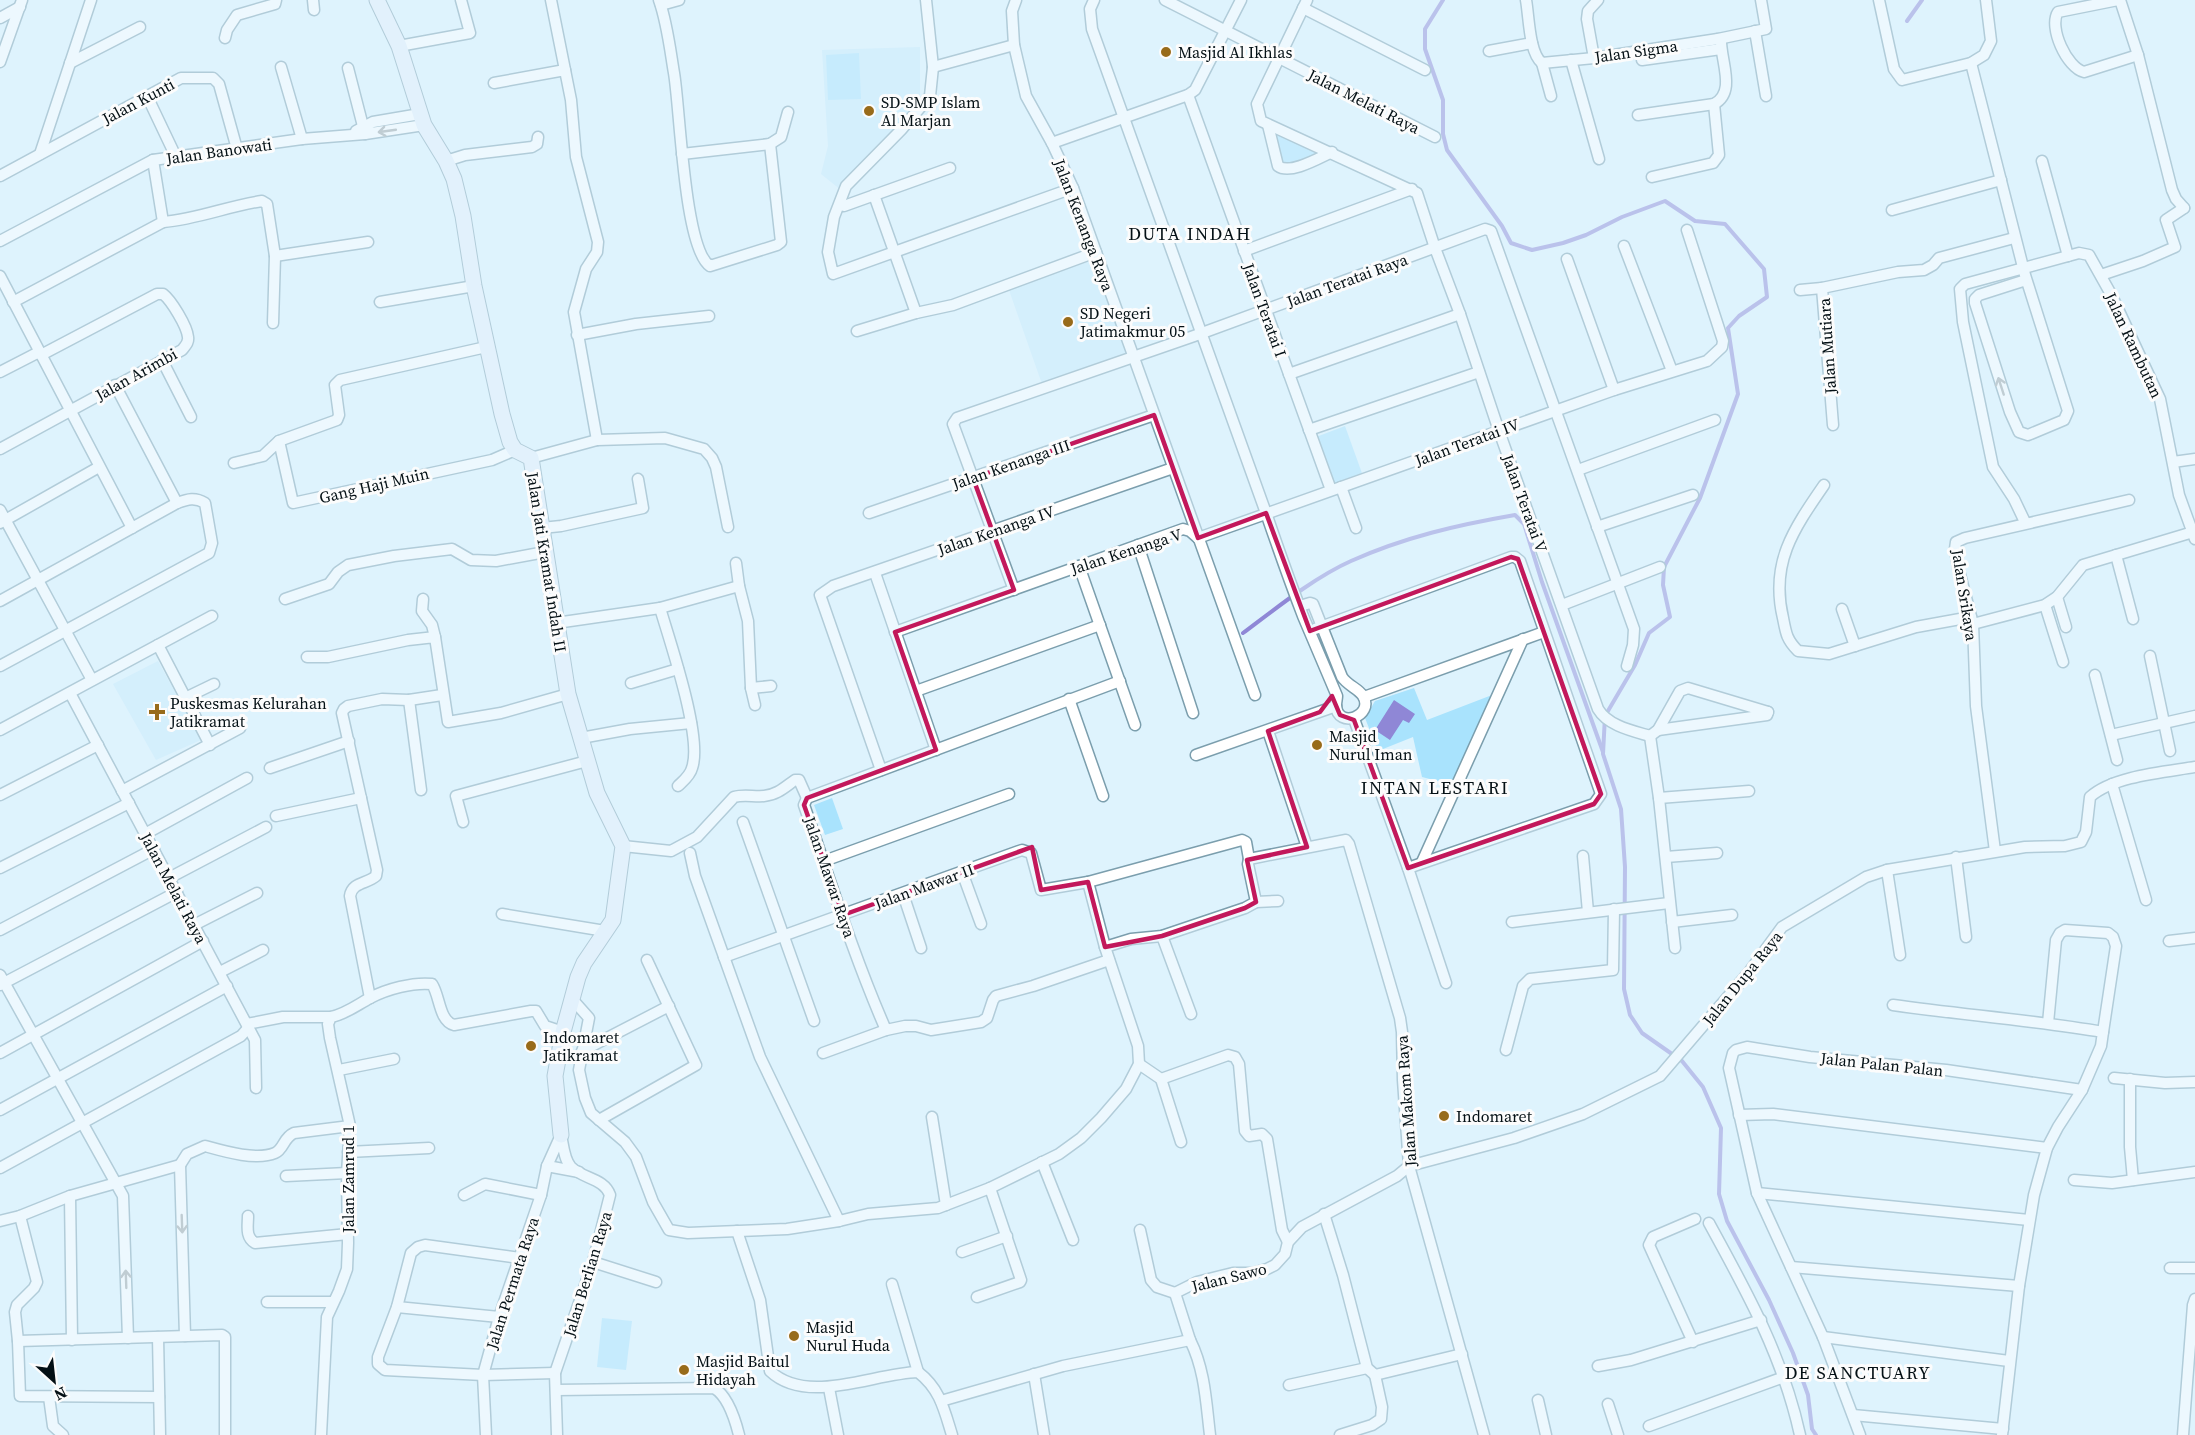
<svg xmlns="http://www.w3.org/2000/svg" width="2195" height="1435" font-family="'Source Serif 4',serif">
<rect width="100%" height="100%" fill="#def3fd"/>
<g fill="#c7ebfb">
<polygon points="920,47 920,104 841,190 821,174 828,146 822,50"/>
<polygon points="1095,259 1128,354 1042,384 1009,290"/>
<polygon points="158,661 201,740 156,760 113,684"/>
</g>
<g fill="#a9e3fd">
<polygon points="859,53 861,99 828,100 826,55"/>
<polygon points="1271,129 1324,152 1284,167"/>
<polygon points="1345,426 1363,476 1334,486 1316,437"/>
<polygon points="1414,688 1427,720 1492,695 1453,785 1422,777 1413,737 1378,751 1365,718 1375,701"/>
<polygon points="832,798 843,829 825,835 814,805"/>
<polygon points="602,1318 632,1321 626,1370 597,1367"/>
</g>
<polygon fill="#8f87d6" points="1394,700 1415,714 1409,723 1403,720 1390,740 1375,730"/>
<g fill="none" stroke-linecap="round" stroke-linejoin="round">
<g stroke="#8f87d6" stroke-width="4">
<polyline points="1443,0 1425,29 1425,49 1443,100 1443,134 1447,150 1502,226 1511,243 1532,250 1563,243 1586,235 1622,217 1665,201 1695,221 1725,224 1764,269 1767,297 1739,316 1728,328 1738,394 1700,498 1664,567 1663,585 1670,617 1649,633 1635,665 1605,716 1603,754 1621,809 1625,867 1624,989 1630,1015 1642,1033 1682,1061 1703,1087 1721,1128 1719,1194 1727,1221 1769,1300 1793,1353 1808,1395 1812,1429 1816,1435"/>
<polyline points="1907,21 1922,0"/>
<path d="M1243,633C1275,609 1315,577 1351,561C1405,537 1457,525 1515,515L1524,524L1542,582L1603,752"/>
</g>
<defs>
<g id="street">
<polyline points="313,0 314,10"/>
<polyline points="551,0 571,100 576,157 598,242 597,252 586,269 574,312 597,440"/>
<path d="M659,0C667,22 670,49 674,73C680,107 684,249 710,266L777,245L781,242L770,144"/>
<polyline points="926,0 933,67 930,96 901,130 846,186 834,217 828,252 833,274 1073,188"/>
<polyline points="1016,0 1012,11 1014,45 1026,96 1052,143 1073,188 1255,695"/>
<path d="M1094,0L1090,9L1092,29L1266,513C1278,548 1290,582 1303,616L1337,696C1337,699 1336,702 1336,705C1337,730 1375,716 1363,696C1358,688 1348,686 1342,677L1313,604L1310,603L1300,606"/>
<polyline points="1165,0 1435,137"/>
<path d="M1307,0L1257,104L1261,121L1417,193L1435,248L1460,314L1499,431L1598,709C1608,726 1633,731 1650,736"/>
<path d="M1526,0C1529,16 1529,53 1542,63L1594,58L1718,39L1766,29L1761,0"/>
<polyline points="1879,0 1894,69 1902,80 1971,63 1984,55 1991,41 1986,0"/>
<path d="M2118,0L2058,12C2048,27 2067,68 2084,72L2138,55"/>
<polyline points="2120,0 2138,55 2172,190 2176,199 2184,208"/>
<polyline points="661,5 679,0"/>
<polyline points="1303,8 1425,70"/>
<polyline points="0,18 20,7"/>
<polyline points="1755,31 1766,96"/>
<polyline points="225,38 227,30 237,15 275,4 276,0"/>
<polyline points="399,46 470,33 461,0"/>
<polyline points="1489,51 1532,43"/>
<polyline points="1594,58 1587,19 1588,11 1598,0"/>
<polyline points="1571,60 1599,159"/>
<polyline points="1642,60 1721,49"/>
<polyline points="0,62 22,0"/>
<polyline points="70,63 140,27"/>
<polyline points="1542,63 1551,96"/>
<polyline points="1971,63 2025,275 2068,411 2064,420 2028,435 2019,432 2010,412 1975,303 1975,299 1979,295 2026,280"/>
<polyline points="281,67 302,139"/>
<polyline points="933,67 1014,45"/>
<polyline points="348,68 365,134"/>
<polyline points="494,83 565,70"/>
<polyline points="1188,95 1331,490"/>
<polyline points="147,96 176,157"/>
<path d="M1638,115L1714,104C1737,92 1720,60 1721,39H1718"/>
<path d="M1268,125L1278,166C1290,175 1319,158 1332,152"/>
<polyline points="356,131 373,122 420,114"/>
<polyline points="1052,143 1188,95 1195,90 1241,0"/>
<polyline points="40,154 91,0"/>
<polyline points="682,154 770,144 781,137 788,112"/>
<polyline points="446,161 465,155 532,147 537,144 538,137"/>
<polyline points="2042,161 2068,256"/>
<polyline points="0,176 181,78 213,78 219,84 237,149"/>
<polyline points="1652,177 1713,163 1719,155 1714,104"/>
<polyline points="874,195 916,313"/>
<polyline points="844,206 950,168"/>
<polyline points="1892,210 2001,180"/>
<path d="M163,222C198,219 228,206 262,201L267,204L275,256L273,323"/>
<polyline points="0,241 153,160 302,139 365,134 424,125"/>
<polyline points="1624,246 1672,371"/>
<polyline points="1244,251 1412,189"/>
<polyline points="275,256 368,242"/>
<polyline points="1567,259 1614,390"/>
<polyline points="2101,275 2143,261 2175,247 2166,220 2184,208"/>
<polyline points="0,276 132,528"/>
<polyline points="1800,290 1822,288"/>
<polyline points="13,302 163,222 153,160"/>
<polyline points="380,302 474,286"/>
<polyline points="857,331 916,313 953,305 1096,252"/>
<polyline points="577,335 636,324 709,316"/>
<polyline points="162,360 191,417"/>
<polyline points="0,372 39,352"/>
<polyline points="1289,374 1460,314"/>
<polyline points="115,385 177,503"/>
<polyline points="1833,425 1822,288 1898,272 1924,270 1933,265 1939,258 2014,238"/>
<polyline points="1309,430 1479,372"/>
<polyline points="279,441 293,503 492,460 515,450"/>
<path d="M0,449L182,350C185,346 189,343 188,337C187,326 171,300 163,294H157L41,355"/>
<polyline points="531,458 597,440 665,438 704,449 712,458 716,467 728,527"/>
<polyline points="2173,462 2195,459"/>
<polyline points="234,463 263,456 279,441 337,420 339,415 335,385 340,380 486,347"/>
<polyline points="1578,470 1715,420"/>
<path d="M1824,485C1793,530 1770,563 1783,618C1786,634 1787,640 1798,651L1829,654L1916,627L1971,617"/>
<polyline points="1341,487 1356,528"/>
<polyline points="0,510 92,680"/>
<polyline points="869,513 1154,415"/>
<polyline points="2025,522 2014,499 1993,467 1963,322 1960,289 1965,284 2068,256 2079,253 2089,255 2112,296 2160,399 2179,495 2195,539"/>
<polyline points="0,523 99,467"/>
<polyline points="1597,527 1693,495"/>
<polyline points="542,528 561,526 643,508 638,479"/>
<polyline points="1198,538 1614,390 1707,361 1722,347 1723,341 1687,230"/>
<polyline points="1138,545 1193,713"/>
<polyline points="2116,555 2133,619"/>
<polyline points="736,563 739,586"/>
<polyline points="1079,566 1135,725"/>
<polyline points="875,573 936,750"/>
<polyline points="1014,590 953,424 957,418 1194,336 1485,229 1491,231 1634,629 1633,645 1627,666"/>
<polyline points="2057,597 2066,627"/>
<polyline points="285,599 329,584 338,572 348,565 394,556 452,549 471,560 496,561 545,552"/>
<polyline points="423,599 422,611 432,625 435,637"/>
<path d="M0,601L177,503C188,499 195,497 205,503L212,543L209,553L0,666"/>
<polyline points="1562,605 1660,567"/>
<polyline points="2045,605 2063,662"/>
<path d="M660,608C670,642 703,738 692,768C690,776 683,781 678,786"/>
<polyline points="1842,609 1855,646"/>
<polyline points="556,623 660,608 739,586 748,621 751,688 755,705"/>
<polyline points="1973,624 2045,605 2057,597 2083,565 2193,532"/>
<polyline points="1315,629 1511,557 1515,557 1520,561 1601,794 1594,804 1408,868"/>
<polyline points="895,632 1183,529 1190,531 1198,538"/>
<polyline points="158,645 210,745"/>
<polyline points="2150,656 2170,751"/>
<polyline points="307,657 328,657 408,640 435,637 448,722 501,713 568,694"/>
<polyline points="2095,675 2117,760"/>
<polyline points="631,683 678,669"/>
<polyline points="751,688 771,686"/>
<polyline points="916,691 1100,625"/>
<polyline points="70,693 255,1040 256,1088"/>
<polyline points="1364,697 1544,632"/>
<polyline points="185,698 214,684"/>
<polyline points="1069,699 1103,796"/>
<polyline points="409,700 421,790"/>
<polyline points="1354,719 1408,868 1446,983"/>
<polyline points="0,730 212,616"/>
<polyline points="1658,730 1767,715 1768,712"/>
<polyline points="1268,731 1307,847"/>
<polyline points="2111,735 2195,716"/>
<polyline points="1650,736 1659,798 1675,948"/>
<polyline points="1650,736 1658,730 1680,691 1688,688 1768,712"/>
<polyline points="581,738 630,729 691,723"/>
<polyline points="1196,755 1336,706"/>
<polyline points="270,768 349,741"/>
<polyline points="881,770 820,595 833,586 1173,468"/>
<polyline points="2112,784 2146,900"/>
<polyline points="122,791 240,728"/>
<polyline points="0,795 98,745"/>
<polyline points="807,798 1120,681"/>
<path d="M807,798L804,805C830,880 854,957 886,1030"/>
<polyline points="1659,798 1749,791"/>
<polyline points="276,816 361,798"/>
<polyline points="463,822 456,796 587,761"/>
<polyline points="743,822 814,1021"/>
<polyline points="145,834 247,778"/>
<path d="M623,846L671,851L697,837L734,797C744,794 754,797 764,796C777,795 785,787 795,780H799L807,798"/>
<polyline points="1995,851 1976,706 1973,624 1958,567 1955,549 1956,542 1965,538 2129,500"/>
<polyline points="690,853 695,876 760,1057 839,1221"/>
<polyline points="1583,856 1588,912"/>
<polyline points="1666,857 1717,853"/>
<polyline points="1956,857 1966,937"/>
<polyline points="824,861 1009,794"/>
<polyline points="1422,862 1523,639"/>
<polyline points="0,868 129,803"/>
<polyline points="1887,870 1900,955"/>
<polyline points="962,872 981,924"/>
<polyline points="169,878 266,827"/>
<polyline points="903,894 921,948"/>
<polyline points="1256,902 1278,901"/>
<polyline points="502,914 605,931"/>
<polyline points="1512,922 1669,903"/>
<polyline points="1672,922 1732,915"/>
<polyline points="194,925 257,893"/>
<polyline points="0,930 154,849"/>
<polyline points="1162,936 1191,1014"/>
<polyline points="2169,941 2195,938"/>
<polyline points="1105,947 1131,939 1162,936 1245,908 1256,902 1248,864 1249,859 1346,840 1349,844 1400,1018 1402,1032 1403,1080 1409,1166 1484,1435"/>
<polyline points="724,957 1022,850 1031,853 1041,890 1088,882 1242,840 1246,842 1249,859"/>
<polyline points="220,972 263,950"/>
<polyline points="0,975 123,1196 128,1338"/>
<polyline points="0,985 177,892"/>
<path d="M370,998L350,896C352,882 367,884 376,876L377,870L342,713L344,709L348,706L382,699L409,700L442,695"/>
<polyline points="573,1000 589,1018 579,1070 585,1098 591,1113 625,1142 636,1157 653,1202 669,1230 688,1233 787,1229 839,1221 868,1214 938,1208 990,1188 1059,1154 1081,1138 1101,1118 1126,1089 1139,1064 1138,1046 1105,947 1088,882"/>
<path d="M1893,1005C1963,1015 2033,1020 2103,1032L2101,1046L2082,1090L2058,1127L2047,1148L2034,1195L2019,1286L2002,1435"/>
<polyline points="2048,1023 2056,940 2060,933 2065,930 2108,933 2113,937 2116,946 2103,1032"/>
<polyline points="247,1024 283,1017 331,1017"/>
<polyline points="1506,1050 1523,986 1530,979 1613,970 1614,909"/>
<polyline points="582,1051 669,1006"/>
<polyline points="0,1053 203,941"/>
<polyline points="823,1053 886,1030 905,1026 916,1026 931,1030 981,1022 987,1018 993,1000 996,996 1033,986 1109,960"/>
<polyline points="1139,1064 1161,1079 1228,1055 1235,1057 1239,1064 1245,1131 1249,1136 1262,1134 1267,1139 1282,1230 1288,1242"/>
<polyline points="339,1070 394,1059"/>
<polyline points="2114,1078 2165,1083 2195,1082"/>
<polyline points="1161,1079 1181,1142"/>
<polyline points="2130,1079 2130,1147 2133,1180"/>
<polyline points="0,1110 227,986"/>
<polyline points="1739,1115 1773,1114 2047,1148"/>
<polyline points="932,1117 946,1205"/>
<polyline points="599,1120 696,1065 647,960"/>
<polyline points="348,1152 429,1148"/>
<polyline points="1042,1162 1073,1240"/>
<path d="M180,1165L187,1154L205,1146C223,1151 256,1161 275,1153C284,1149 283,1138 294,1133L350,1126"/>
<polyline points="180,1165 185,1336"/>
<polyline points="547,1166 579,1172"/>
<polyline points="0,1168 241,1036 249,1027"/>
<polyline points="286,1176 347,1173"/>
<polyline points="2074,1180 2112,1183 2195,1172"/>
<polyline points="1757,1193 2029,1220"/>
<polyline points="464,1195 485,1184 541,1195"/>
<polyline points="70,1196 72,1340"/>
<polyline points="1324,1214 1343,1275 1367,1368 1375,1375"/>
<polyline points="20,1216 37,1282 34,1288 17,1305 15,1312 18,1341 20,1396 159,1397"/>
<path d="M248,1216C248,1226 245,1237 255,1243L348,1234"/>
<polyline points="0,1221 20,1216 70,1196 180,1165"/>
<path d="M1709,1223C1747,1292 1783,1357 1800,1435"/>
<polyline points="1140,1230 1151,1280 1157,1287 1175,1293"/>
<path d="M737,1231L760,1300L770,1371C807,1406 874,1373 918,1372C940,1389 944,1409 952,1435"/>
<polyline points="962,1252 1007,1236"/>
<polyline points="520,1258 425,1245 418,1247 411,1253 397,1307 378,1357 378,1364 385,1370 483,1375 555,1373"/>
<polyline points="593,1262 656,1282"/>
<polyline points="1791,1267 2019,1286"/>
<polyline points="2170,1268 2195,1268"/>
<polyline points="892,1284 918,1372"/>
<polyline points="977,1297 1020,1282 1021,1280 990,1188"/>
<polyline points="267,1302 333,1302"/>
<polyline points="397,1307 499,1317"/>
<polyline points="158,1337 160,1435"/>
<polyline points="1823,1337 2009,1361"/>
<path d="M1190,1340C1205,1370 1206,1402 1210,1435"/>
<polyline points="18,1341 222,1335 225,1337 225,1435"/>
<polyline points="1693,1342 1649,1245 1653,1237 1695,1219"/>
<polyline points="1598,1366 1631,1360 1761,1320"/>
<polyline points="1034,1374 1044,1435"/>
<polyline points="1375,1375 1462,1354"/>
<polyline points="1289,1385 1367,1368"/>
<polyline points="829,1388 838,1435"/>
<path d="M556,1390L714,1388C728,1396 735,1419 739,1435"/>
<polyline points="49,1397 53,1426 63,1435"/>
<polyline points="1538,1400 1546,1435"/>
<path d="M941,1401L1063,1366L1190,1340L1175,1293L1197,1282L1233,1273H1253L1267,1269L1275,1265L1285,1254L1288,1242L1302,1227L1397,1176L1409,1166L1514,1138L1583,1114L1660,1076L1749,972L1782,927L1866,877L1887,870L2025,847L2065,846L2081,842L2086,832L2090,797C2113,776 2165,772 2195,767"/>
<polyline points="1608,1404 1618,1435"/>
<polyline points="1853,1415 2003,1429"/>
<polyline points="1649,1426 1784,1377"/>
<path d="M321,1435L327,1317L339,1291L347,1269L348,1243L347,1173L350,1126L330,1038L328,1024L331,1017C346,1014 357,1005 370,998C387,989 413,982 432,984C440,996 439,1021 454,1025L531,1011H536L545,1026L563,1032"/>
<polyline points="486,1435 483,1375 499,1317 541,1195 547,1166 561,1135"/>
<path d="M557,1435L555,1373L593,1262L610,1195C604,1178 583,1179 571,1167C564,1160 563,1144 561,1135"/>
<polyline points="1340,1435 1372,1425 1381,1419 1382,1407 1375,1375"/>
<polyline points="1860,1435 1823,1337 1757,1193 1729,1068 1733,1053 1736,1050 1747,1047 1810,1057 1946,1070 2082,1090"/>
<polyline points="2183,1435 2193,1305 2195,1299"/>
</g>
<polyline id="secondary" points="377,0 399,46 424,125 446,161 454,179 463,216 474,286 502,414 510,442 515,450 531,458 568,694 597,793 623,846 613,920 584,963 578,977 563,1032 555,1076 561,1135"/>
</defs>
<use href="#street" stroke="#7b9ead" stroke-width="13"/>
<use href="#secondary" stroke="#7b9ead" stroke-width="17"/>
<use href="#street" stroke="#fff" stroke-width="10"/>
<use href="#secondary" stroke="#e7effa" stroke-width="15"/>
</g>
<defs><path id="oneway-shaft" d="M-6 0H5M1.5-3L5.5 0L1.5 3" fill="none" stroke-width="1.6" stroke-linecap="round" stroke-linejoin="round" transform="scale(1.5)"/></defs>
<g stroke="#9b9fa1">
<use href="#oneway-shaft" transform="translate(387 131) rotate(172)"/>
<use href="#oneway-shaft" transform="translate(2001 386) rotate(-108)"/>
<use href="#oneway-shaft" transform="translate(182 1224) rotate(88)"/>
<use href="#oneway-shaft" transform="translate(126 1279) rotate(-92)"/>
</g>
<path d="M0 0H2195V1435H0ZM1154,415L1198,538L1266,513L1310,631L1511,557L1518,559L1601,794L1594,804L1408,868L1354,720L1340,715L1332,696L1320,712L1268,731L1307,847L1247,860L1256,902L1245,908L1162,936L1105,947L1088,882L1041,890L1032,847L843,915L804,805L807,798L936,750L895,632L1014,590L973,478Z" fill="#def3fd" fill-opacity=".55" fill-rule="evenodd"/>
<path fill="none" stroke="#c2185b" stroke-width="4.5" stroke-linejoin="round" d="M1154,415L1198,538L1266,513L1310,631L1511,557L1518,559L1601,794L1594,804L1408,868L1354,720L1340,715L1332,696L1320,712L1268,731L1307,847L1247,860L1256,902L1245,908L1162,936L1105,947L1088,882L1041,890L1032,847L843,915L804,805L807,798L936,750L895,632L1014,590L973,478Z"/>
<g fill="#986b1a" stroke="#fcfcfc" stroke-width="2">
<circle cx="1166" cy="52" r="6"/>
<circle cx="869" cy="111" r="6"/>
<circle cx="1068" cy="322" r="6"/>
<path d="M154 703h6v6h6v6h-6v6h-6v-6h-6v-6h6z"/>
<circle cx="1317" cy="745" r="6"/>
<circle cx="531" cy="1046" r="6"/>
<circle cx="1444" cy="1116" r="6"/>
<circle cx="794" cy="1336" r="6"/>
<circle cx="684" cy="1370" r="6"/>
</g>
<g text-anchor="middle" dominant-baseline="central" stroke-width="6" stroke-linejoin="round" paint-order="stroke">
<g font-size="16" fill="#041015" stroke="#fcfcfc">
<text transform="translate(1636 51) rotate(-8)">Jalan Sigma</text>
<text transform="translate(138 101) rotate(-28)">Jalan Kunti</text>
<text transform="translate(1364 101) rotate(27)">Jalan Melati Raya</text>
<text transform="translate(219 151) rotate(-8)">Jalan Banowati</text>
<text transform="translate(1084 225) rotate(69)">Jalan Kenanga Raya</text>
<text transform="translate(1347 280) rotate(-20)">Jalan Teratai Raya</text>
<text transform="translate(1265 310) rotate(70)">Jalan Teratai I</text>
<text transform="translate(2134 345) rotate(65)">Jalan Rambutan</text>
<text transform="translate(1827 346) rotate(-94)">Jalan Mutiara</text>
<text transform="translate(136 374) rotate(-29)">Jalan Arimbi</text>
<text transform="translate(1467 442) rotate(-20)">Jalan Teratai IV</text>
<text transform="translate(1011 464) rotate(-19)">Jalan Kenanga III</text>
<text transform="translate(374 485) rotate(-13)">Gang Haji Muin</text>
<text transform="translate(1525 503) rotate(70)">Jalan Teratai V</text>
<text transform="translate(996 530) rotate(-19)">Jalan Kenanga IV</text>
<text transform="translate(1126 551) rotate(-18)">Jalan Kenanga V</text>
<text transform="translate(547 562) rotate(81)">Jalan Jati Kramat Indah II</text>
<text transform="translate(1965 595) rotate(81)">Jalan Srikaya</text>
<text transform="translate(830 877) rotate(71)">Jalan Mawar Raya</text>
<text transform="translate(924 886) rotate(-20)">Jalan Mawar II</text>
<text transform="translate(174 888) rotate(62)">Jalan Melati Raya</text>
<text transform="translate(1742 978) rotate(-51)">Jalan Dupa Raya</text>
<text transform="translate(1882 1064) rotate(6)">Jalan Palan Palan</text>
<text transform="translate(1406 1101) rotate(-94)">Jalan Makom Raya</text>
<text transform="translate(348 1179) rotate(-90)">Jalan Zamrud 1</text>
<text transform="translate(587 1274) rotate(-73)">Jalan Berlian Raya</text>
<text transform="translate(1229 1277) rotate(-14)">Jalan Sawo</text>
<text transform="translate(512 1283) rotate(-72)">Jalan Permata Raya</text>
</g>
<g font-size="16" fill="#041015" stroke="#fcfcfc" text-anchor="start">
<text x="1178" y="52">Masjid Al Ikhlas</text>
<text x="881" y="102">SD-SMP Islam<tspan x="881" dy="18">Al Marjan</tspan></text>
<text x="1080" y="313">SD Negeri<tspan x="1080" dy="18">Jatimakmur 05</tspan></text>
<text x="170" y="703">Puskesmas Kelurahan<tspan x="170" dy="18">Jatikramat</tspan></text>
<text x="1329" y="736">Masjid<tspan x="1329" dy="18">Nurul Iman</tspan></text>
<text x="543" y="1037">Indomaret<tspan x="543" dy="18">Jatikramat</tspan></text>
<text x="1456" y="1116">Indomaret</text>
<text x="806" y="1327">Masjid<tspan x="806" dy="18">Nurul Huda</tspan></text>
<text x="696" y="1361">Masjid Baitul<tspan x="696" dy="18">Hidayah</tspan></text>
</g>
<g font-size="18" letter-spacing="1.5" fill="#041015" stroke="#fcfcfc">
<text x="1190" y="233">DUTA INDAH</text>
<text x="1435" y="787">INTAN LESTARI</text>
<text x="1858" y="1372">DE SANCTUARY</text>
</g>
</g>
<g transform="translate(54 1381) rotate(153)" stroke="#fcfcfc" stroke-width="4.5" paint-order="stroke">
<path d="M0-4.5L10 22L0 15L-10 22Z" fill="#041015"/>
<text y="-9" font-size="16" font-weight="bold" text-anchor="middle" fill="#041015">N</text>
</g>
</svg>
